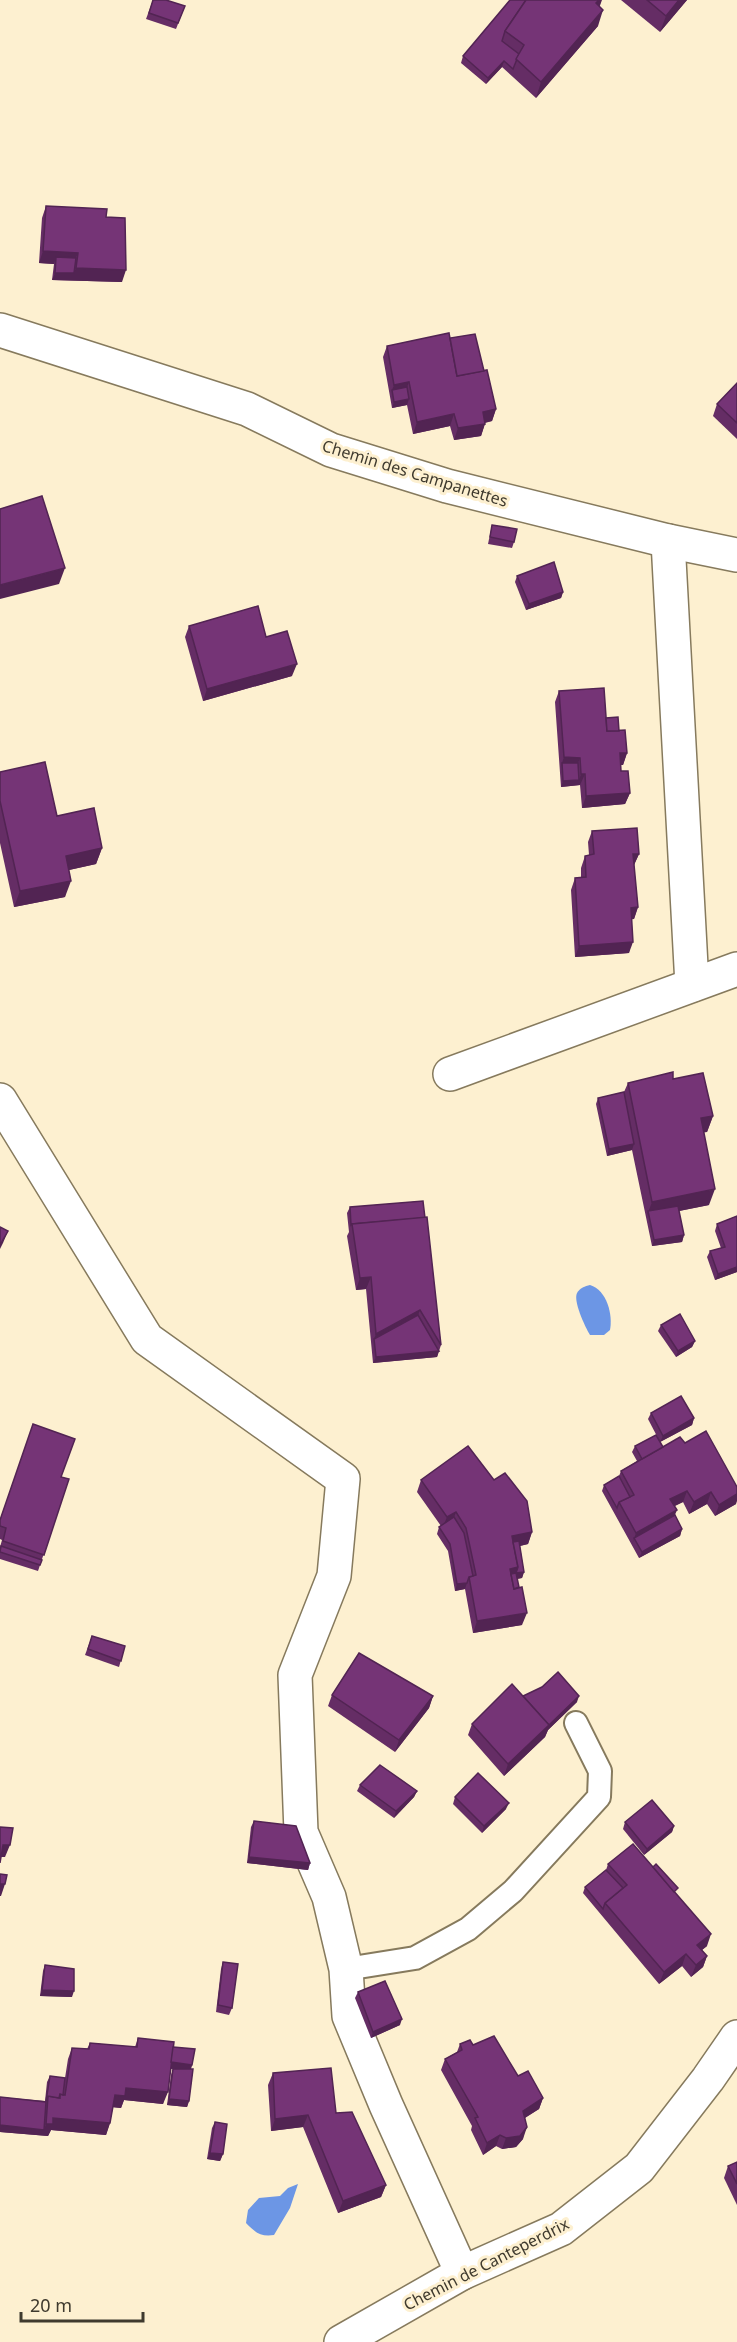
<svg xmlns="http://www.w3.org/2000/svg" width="737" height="2342" font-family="'Noto Sans',sans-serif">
<rect width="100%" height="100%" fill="#fdf0d0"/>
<g fill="#6c96e5">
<path d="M590,1285C607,1290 613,1315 610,1330L604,1335H590C585,1327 573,1301 577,1293C580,1288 585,1286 590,1285Z"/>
<path d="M298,2184L290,2208L274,2235C260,2237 255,2232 246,2223L248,2210L259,2198L280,2196L288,2188Z"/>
</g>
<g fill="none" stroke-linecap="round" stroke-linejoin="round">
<defs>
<polyline id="lane" points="346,1969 415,1958 468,1929 513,1891 599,1797 600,1771 576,1723"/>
<g id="street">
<polyline points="0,330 247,409 331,450 447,486 668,541 737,555"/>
<polyline points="668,541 692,985"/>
<polyline points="450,1074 737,969"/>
<polyline points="0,1100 147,1339 343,1479 334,1576 295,1675 301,1832 329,1897 346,1969 349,2016 386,2105 462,2273"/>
<polyline points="341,2342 462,2273 561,2229 639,2168 708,2079 737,2037"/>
</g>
</defs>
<use href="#lane" stroke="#867a5d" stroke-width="26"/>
<use href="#street" stroke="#867a5d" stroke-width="36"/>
<use href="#lane" stroke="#fff" stroke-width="22"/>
<use href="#street" stroke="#fff" stroke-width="33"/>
</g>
<g fill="#652d65">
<polygon points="153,0 185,6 176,29 146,19"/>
<polygon points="510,0 601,1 599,6 598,26 536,98 502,67 486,84 461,63 463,56"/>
<polygon points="621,0 687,0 660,32"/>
<polygon points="46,206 106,217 122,282 52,280 54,264 39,263 42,218"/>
<polygon points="450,338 484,371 496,409 492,421 485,423 481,436 454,440 450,426 413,434 407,405 392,408 383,357 387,346"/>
<polygon points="737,383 737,439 713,416 717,404"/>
<polygon points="492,525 514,542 512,548 488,544"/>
<polygon points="517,576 563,592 561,598 526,610 515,582"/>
<polygon points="189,626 266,637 292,676 203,701 185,637"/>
<polygon points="559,691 606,718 619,731 627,753 623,765 621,765 621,771 630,793 625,804 582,808 580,785 561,787 555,702"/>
<polygon points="0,772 57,816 102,848 96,864 69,870 65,897 14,907 0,843"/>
<polygon points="592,831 639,854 634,865 638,907 634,919 632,919 629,953 575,957 571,890 575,878 581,878 581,868 585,856 589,855 588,842"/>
<polygon points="673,1079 713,1116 707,1132 704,1132 709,1205 679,1211 684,1235 682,1242 652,1246 632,1150 607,1156 596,1104 598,1098 624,1092 628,1083"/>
<polygon points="350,1207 425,1218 441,1345 437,1357 373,1363 366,1289 356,1290 347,1236 349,1232 347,1213"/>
<polygon points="737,1216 737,1272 715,1280 707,1257 710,1251 721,1248 715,1231 717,1224"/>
<polygon points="661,1325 695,1341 692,1347 676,1357 658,1331"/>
<polygon points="651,1413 694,1418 692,1425 660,1442 648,1419"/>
<polygon points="635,1446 663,1447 736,1504 715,1516 707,1504 689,1514 683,1502 674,1506 675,1515 682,1529 680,1536 639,1558 602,1491 604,1485 619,1476 621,1471 637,1461 632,1452"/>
<polygon points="61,1477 69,1479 38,1571 0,1559 0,1547 2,1540 0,1539 0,1519"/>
<polygon points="421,1480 532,1532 528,1544 520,1546 524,1572 522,1578 517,1579 522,1625 473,1633 465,1589 455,1591 448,1551 437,1534 439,1527 441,1526 417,1492"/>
<polygon points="92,1636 125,1646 119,1667 85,1655"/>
<polygon points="332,1695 433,1696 429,1708 395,1752 328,1706"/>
<polygon points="523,1696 577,1702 548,1730 545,1737 504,1776 468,1735 472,1724"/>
<polygon points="360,1785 417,1791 414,1797 394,1818 357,1791"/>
<polygon points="455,1797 506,1809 482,1833 453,1804"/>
<polygon points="254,1821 310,1863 308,1870 247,1863 251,1827"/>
<polygon points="625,1822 674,1826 672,1832 644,1855 623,1829"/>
<polygon points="608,1864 676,1894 707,1946 702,1950 707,1956 703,1967 691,1977 682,1966 659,1984 583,1893 585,1887 606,1870"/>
<polygon points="223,1962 232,2008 229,2015 216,2012 221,1969"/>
<polygon points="45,1965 72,1997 40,1996 43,1971"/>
<polygon points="358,1992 400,2025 371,2038 355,1998"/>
<polygon points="138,2038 173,2047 192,2065 191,2069 189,2101 187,2107 167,2105 171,2075 173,2069 171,2069 163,2104 124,2100 121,2108 113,2107 110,2123 106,2135 51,2130 48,2136 0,2132 0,2097 45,2101 47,2082 50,2076 65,2078 68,2059 72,2048 87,2049 90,2043 135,2047"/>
<polygon points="460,2044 473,2045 518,2076 543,2098 539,2109 525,2118 523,2139 516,2147 502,2149 496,2146 483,2155 471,2130 472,2126 441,2070 445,2059 457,2052"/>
<polygon points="273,2073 336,2113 386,2185 381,2197 338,2213 303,2127 271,2131 268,2085"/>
<polygon points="215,2122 223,2154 220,2161 207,2159 212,2128"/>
<polygon points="737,2162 737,2205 724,2178 728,2166"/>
</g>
<g fill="#522453">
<polygon points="597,0 602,0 598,11 590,19"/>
<polygon points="679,0 687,0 660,32 666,16"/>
<polygon points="603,10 598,26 536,98 541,82"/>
<polygon points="504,61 502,67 486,84 488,78"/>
<polygon points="43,251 78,253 73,264 56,257 54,264 39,263"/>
<polygon points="76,268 126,270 122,282 52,280 55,273 74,273"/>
<polygon points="409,382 405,393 392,390 394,385"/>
<polygon points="409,399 407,405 392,408 394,402"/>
<polygon points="496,409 492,421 478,424 483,412"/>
<polygon points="454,414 450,426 413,434 417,422"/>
<polygon points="485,424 481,436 454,440 458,428"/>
<polygon points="65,568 59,584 0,599 0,585"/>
<polygon points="563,592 561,598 526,610 529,604"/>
<polygon points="297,664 292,676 203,701 207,689"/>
<polygon points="620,753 627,753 623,765 616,765"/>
<polygon points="564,757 580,758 576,769 562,763 560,769"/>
<polygon points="581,774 585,774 580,785 561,787 563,781 579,780"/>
<polygon points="630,793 625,804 582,808 586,796"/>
<polygon points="102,848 96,864 60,872 66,856"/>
<polygon points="633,854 639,854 634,865 628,866"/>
<polygon points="71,881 65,897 14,907 20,891"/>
<polygon points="638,907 634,919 626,920 631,908"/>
<polygon points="633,942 629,953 575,957 579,946"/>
<polygon points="713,1116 707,1132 695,1134 701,1118"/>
<polygon points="634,1144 632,1150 607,1156 609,1149"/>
<polygon points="715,1189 709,1205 649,1217 648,1211 646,1218 652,1202"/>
<polygon points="8,1231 3,1243 0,1249 0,1245"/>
<polygon points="684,1235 682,1242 652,1246 654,1240"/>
<polygon points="737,1267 737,1272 715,1280 718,1274"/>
<polygon points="371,1277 366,1289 356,1290 360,1278"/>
<polygon points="420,1310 416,1321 374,1339 376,1334"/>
<polygon points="695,1341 692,1347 676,1357 678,1351"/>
<polygon points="439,1351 437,1357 373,1363 376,1357"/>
<polygon points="694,1418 692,1425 660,1442 663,1436"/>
<polygon points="687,1491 683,1502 665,1511 670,1499"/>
<polygon points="711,1492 707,1504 689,1514 694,1502"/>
<polygon points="737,1494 737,1501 736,1504 715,1516 719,1505"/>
<polygon points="677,1510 672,1522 634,1538 632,1545 636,1533"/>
<polygon points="456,1512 452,1523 442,1529 447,1517"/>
<polygon points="682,1529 680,1536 639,1558 642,1552"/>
<polygon points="532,1532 528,1544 511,1548 512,1536"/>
<polygon points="518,1567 524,1572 522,1578 509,1580 510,1569"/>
<polygon points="467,1583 465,1589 455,1591 457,1584"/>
<polygon points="527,1613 522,1625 473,1633 477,1621"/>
<polygon points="433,1696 429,1708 395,1752 399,1740"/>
<polygon points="579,1696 577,1702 548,1730 545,1737 504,1776 508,1764"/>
<polygon points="417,1791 414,1797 394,1818 396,1811"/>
<polygon points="509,1803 506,1809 482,1833 484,1826"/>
<polygon points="674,1826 672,1832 644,1855 647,1849"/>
<polygon points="3,1845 10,1845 5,1857 0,1857"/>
<polygon points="249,1857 310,1863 308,1870 247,1863"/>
<polygon points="0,1884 5,1884 1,1896 0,1896"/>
<polygon points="711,1934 707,1946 693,1957 697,1945"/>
<polygon points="686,1954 682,1966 659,1984 664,1972"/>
<polygon points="707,1956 703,1967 691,1977 696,1965"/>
<polygon points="42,1990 74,1991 72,1997 40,1996"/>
<polygon points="402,2019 400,2025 371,2038 373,2032"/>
<polygon points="170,2062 192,2065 190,2071 168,2068"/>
<polygon points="126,2088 168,2092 163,2104 124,2100 121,2108 110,2107 115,2095"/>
<polygon points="543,2098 539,2109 518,2122 523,2111"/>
<polygon points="169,2099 189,2101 187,2107 167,2105"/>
<polygon points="308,2115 303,2127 271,2131 275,2119"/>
<polygon points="53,2118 110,2123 106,2135 51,2130 48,2136 0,2132 0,2125 44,2130 46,2124"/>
<polygon points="527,2127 523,2139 516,2147 502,2149 506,2138"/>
<polygon points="500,2135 496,2146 483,2155 487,2143"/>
<polygon points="210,2153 223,2154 220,2161 207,2159"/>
<polygon points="386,2185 381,2197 338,2213 343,2201"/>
</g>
<g fill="#753476" stroke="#522453" stroke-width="1.5">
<polygon points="153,0 166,0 185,6 178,23 149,13"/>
<polygon points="510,0 526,0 505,31 502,41 519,54 513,69 504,61 488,78 463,56"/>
<polygon points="526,0 599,0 596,3 603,10 541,82 516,59 524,45 505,31"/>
<polygon points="647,0 679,0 666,16"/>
<polygon points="46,206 107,209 106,217 125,218 126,270 76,268 78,253 43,251"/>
<polygon points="56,257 76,258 74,273 55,273"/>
<polygon points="449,333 457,376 487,370 496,409 483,412 485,424 458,428 454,414 417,422 409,382 394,385 387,346"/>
<polygon points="475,334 484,371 457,376 450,338"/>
<polygon points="737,383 737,423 717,404"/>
<polygon points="407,387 409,399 394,402 392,390"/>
<polygon points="42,496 65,568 0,585 0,509"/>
<polygon points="492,525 517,529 514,542 490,537"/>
<polygon points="554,562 563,592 529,604 517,576"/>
<polygon points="258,606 266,637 287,631 297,664 207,689 189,626"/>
<polygon points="604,688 607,731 625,730 627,753 620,753 621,771 628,771 630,793 586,796 585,774 581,774 580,758 564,757 559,691"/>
<polygon points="618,717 619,731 607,731 606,718"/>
<polygon points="45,762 57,816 94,808 102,848 66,856 71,881 20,891 0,801 0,772"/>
<polygon points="562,763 578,763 579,780 563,781"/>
<polygon points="637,828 639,854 633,854 638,907 631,908 633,942 579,946 575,878 586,877 585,856 594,854 592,831"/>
<polygon points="673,1072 673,1079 703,1073 713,1116 701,1118 715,1189 652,1202 628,1083"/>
<polygon points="624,1092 634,1144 609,1149 598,1098"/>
<polygon points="423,1201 425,1218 352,1224 351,1225 350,1207"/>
<polygon points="678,1206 684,1235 654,1240 648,1211"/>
<polygon points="737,1216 737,1267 718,1274 710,1251 725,1247 717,1224"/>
<polygon points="427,1217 441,1345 420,1310 376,1334 371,1277 360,1278 352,1224"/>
<polygon points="0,1227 8,1231 0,1245"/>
<polygon points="680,1314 695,1341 678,1351 661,1325"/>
<polygon points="418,1315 439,1351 376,1357 374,1339"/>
<polygon points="681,1396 694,1418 663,1436 651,1413"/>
<polygon points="33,1424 75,1439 61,1477 69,1479 44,1555 3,1541 6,1528 0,1526 0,1520"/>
<polygon points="706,1431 737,1487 737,1494 719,1505 711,1492 694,1502 687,1491 670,1499 677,1510 636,1533 619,1502 634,1495 621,1471 680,1437 685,1443"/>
<polygon points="656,1435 663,1447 642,1459 635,1446"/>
<polygon points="468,1446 494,1480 505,1473 527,1501 532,1532 512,1536 518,1567 510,1569 514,1589 522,1587 527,1613 477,1621 469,1577 476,1575 466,1528 456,1512 447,1517 421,1480"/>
<polygon points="619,1476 630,1497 619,1502 617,1508 604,1485"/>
<polygon points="675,1515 682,1529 642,1552 634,1538"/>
<polygon points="454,1517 464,1533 473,1576 469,1577 467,1583 457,1584 450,1544 439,1527"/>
<polygon points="519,1541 524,1572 516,1573 518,1567 513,1542"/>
<polygon points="1,1546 42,1560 40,1565 0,1552"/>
<polygon points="516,1573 519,1587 514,1589 511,1574"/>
<polygon points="92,1636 125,1646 121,1661 88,1649"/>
<polygon points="359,1653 433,1696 399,1740 332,1695"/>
<polygon points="558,1672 579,1696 549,1725 523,1696 542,1687"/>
<polygon points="512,1684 549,1725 508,1764 472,1724"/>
<polygon points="380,1765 417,1791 396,1811 360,1785"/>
<polygon points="478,1773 509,1803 484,1826 455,1797"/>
<polygon points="652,1800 674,1826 647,1849 625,1822"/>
<polygon points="254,1821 296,1826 310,1863 249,1857"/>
<polygon points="0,1827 13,1828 10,1845 3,1845 0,1863"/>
<polygon points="633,1844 711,1934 697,1945 707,1956 696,1965 686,1954 664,1972 605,1903 627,1885 608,1864"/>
<polygon points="656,1864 678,1888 674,1892 653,1867"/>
<polygon points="606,1870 623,1888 605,1903 603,1909 585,1887"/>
<polygon points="0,1874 7,1875 5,1884 0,1884"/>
<polygon points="223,1962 238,1964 232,2008 218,2005"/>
<polygon points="45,1965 74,1969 74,1991 42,1990"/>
<polygon points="385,1981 402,2019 373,2032 358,1992"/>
<polygon points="494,2036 518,2076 528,2071 543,2098 523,2111 527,2127 520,2136 506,2138 500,2135 487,2143 475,2118 478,2117 445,2059 462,2050 460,2044 470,2040 473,2045"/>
<polygon points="138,2038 174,2042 168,2092 126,2088 125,2096 115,2095 110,2123 53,2118 53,2124 46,2124 48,2096 60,2098 60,2094 65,2095 72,2048 89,2049 90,2043 137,2047"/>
<polygon points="173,2047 195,2049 192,2065 171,2062"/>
<polygon points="331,2068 336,2113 352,2112 386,2185 343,2201 308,2115 275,2119 273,2073"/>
<polygon points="173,2069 193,2069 189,2101 169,2099"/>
<polygon points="50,2076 65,2078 63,2095 60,2094 59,2098 48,2096 46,2101"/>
<polygon points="0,2097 46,2102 44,2130 0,2125"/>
<polygon points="215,2122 227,2124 223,2154 210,2153"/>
<polygon points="737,2162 737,2184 728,2166"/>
</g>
<g text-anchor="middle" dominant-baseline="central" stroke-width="6" stroke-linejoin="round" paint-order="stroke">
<g font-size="16" fill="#3f3a2e" stroke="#fdf0d0">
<text transform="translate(415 473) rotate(17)">Chemin des Campanettes</text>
<text transform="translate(486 2264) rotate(-27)">Chemin de Canteperdrix</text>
</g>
</g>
<path d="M21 2312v9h122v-9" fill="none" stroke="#3f3a2e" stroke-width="3"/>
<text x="30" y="2312" font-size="18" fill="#3f3a2e" stroke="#fdf0d0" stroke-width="4.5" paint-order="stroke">20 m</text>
</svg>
